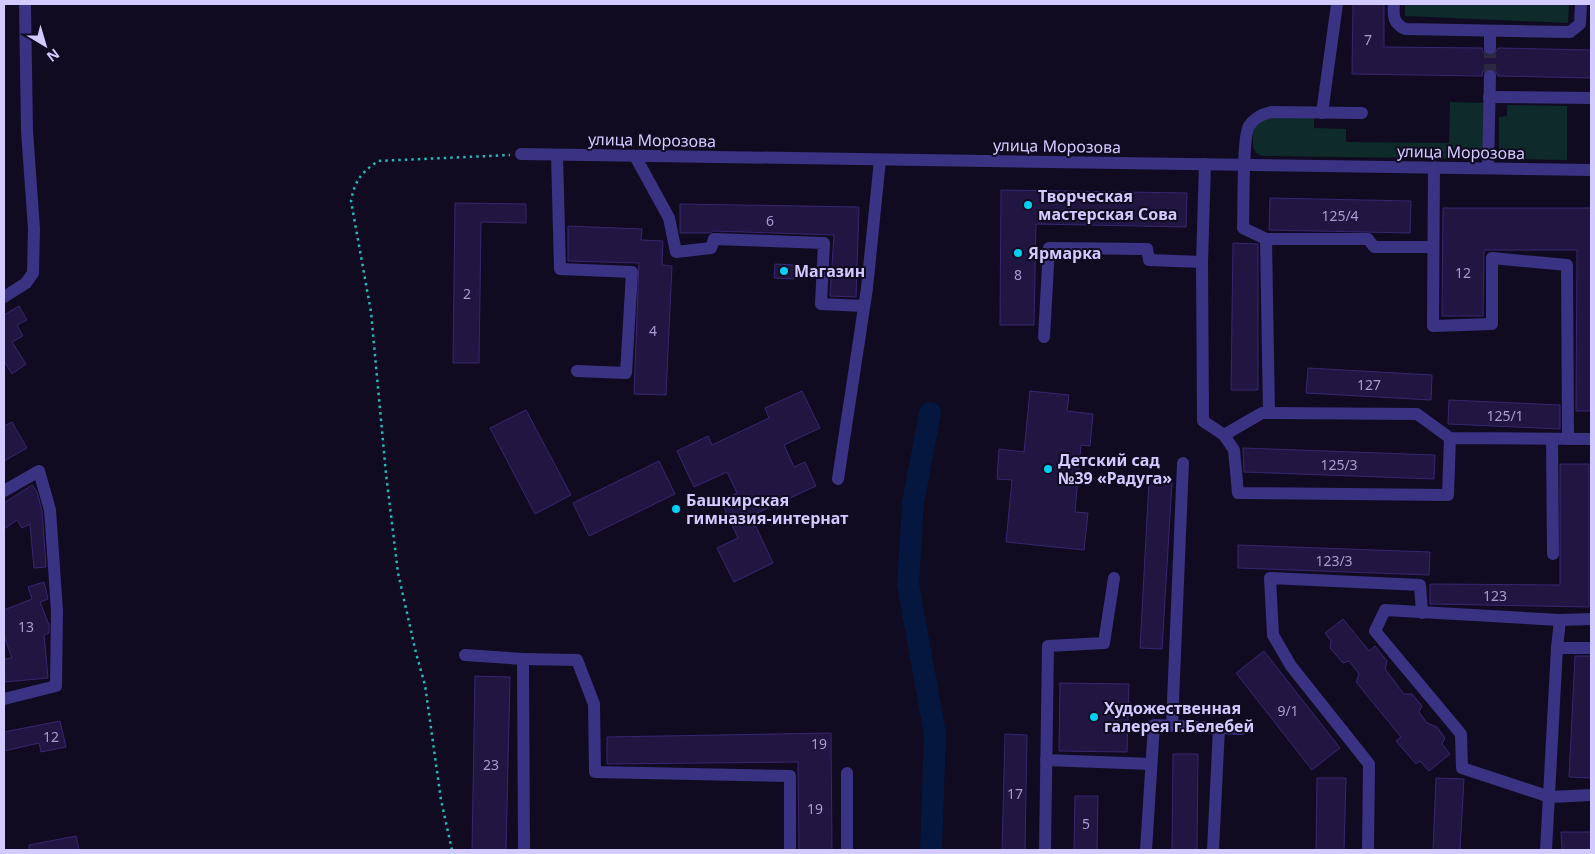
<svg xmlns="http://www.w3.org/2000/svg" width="1595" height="854" font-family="'Noto Sans',sans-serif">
<rect width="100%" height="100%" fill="#100b20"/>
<g fill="#0e2a2a">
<polygon points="1405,4 1569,4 1568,23 1405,16"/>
<polygon points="1450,102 1485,103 1484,159 1262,156 1256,153 1253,147 1253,129 1265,118 1314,117 1314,128 1346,129 1346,142 1449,143"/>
<polygon points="1507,105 1567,106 1567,160 1499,159 1499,117 1507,116"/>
</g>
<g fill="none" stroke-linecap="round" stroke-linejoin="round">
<polyline stroke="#05173e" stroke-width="22" points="930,413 913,503 908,585 935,734 931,850"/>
</g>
<g fill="#211642" stroke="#392670">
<polygon points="1353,4 1384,4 1384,47 1482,48 1483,52 1490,56 1494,55 1498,48 1591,50 1591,78 1498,76 1495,69 1490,68 1483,71 1482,76 1352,74"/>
<polygon points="1001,190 1187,193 1186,227 1036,224 1034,325 1000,325"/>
<polygon points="1270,198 1411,201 1410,233 1269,230"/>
<polygon points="455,203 526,204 526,223 481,222 479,363 453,363"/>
<polygon points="680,204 859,207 856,297 830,296 834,235 714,231 709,233 680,233"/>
<polygon points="1443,208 1591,208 1591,411 1576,411 1577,250 1484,250 1483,316 1442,316"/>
<polygon points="568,226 642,229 641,240 663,241 662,265 672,266 666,395 634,394 639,263 568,261"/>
<polygon points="1233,243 1258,244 1258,390 1231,390"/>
<polygon points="775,264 794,265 794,279 774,278"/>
<polygon points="19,306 27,320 17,325 23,336 12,342 26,364 12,374 4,361 4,315"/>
<polygon points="1308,368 1432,375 1431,400 1306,393"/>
<polygon points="802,391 820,428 784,445 794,467 805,462 816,486 751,516 773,563 734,582 717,548 738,538 721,501 737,493 727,472 694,487 677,451 708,436 712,445 769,418 765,408"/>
<polygon points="1030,391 1069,395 1067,411 1093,414 1090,446 1081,445 1075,512 1088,513 1084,550 1006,542 1012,480 997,479 999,449 1024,452"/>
<polygon points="1449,400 1560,405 1560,429 1448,424"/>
<polygon points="526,410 571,495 535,514 490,428"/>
<polygon points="12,422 27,448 4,461 4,426"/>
<polygon points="1243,448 1435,455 1434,479 1244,472"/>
<polygon points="659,461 675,494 589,536 573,503"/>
<polygon points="1560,464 1589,464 1589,607 1430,604 1430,584 1560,585"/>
<polygon points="1149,481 1172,482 1162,649 1140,648"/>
<polygon points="32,485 37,492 42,511 46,567 34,568 30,524 22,528 17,520 4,529 4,503"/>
<polygon points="1238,545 1430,552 1429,575 1238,568"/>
<polygon points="44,582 48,599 40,602 49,625 49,633 44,635 48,678 5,682 4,659 12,658 4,636 4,610 32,599 28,587"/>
<polygon points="1343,619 1369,651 1375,646 1387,661 1385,669 1404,694 1412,694 1422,706 1419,712 1427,723 1437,727 1445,738 1442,744 1450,754 1429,771 1420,761 1416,764 1396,741 1401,737 1356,682 1359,674 1349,661 1343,663 1330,648 1331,641 1325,633"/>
<polygon points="1264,651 1340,748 1312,770 1236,673"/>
<polygon points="1575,656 1591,656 1591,778 1569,777"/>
<polygon points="475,676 510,677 506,850 472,850"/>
<polygon points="1060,683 1129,684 1127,752 1059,751"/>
<polygon points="60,721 66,747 41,752 39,743 4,751 4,732"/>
<polygon points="831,733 832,850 799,850 798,762 607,764 607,737"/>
<polygon points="1005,734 1027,735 1025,850 1002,850"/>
<polygon points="1173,754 1198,754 1197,850 1172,850"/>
<polygon points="1317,778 1346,778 1344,850 1316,850"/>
<polygon points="1436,778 1464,779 1460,850 1433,850"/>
<polygon points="1075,796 1098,796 1097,850 1074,850"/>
<polygon points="1561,832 1591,832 1591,850 1562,850"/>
<polygon points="76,836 79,850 29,850 29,845"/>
</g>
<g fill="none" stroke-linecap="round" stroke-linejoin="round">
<polyline stroke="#2d2841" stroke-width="12" stroke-dasharray="12 6" stroke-linecap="butt" points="1490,76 1490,48"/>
<path stroke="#25b8b7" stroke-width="2.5" stroke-dasharray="2.5 4" stroke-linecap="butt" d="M452,850L441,800L425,685L416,653L398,573L386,474L371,312L351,201C355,180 361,173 378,161L510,155"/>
<g stroke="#3a3282" stroke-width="12">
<path d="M1394,4C1393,16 1393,23 1405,29L1570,32L1580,24L1581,4"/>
<polyline points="1490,48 1490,31"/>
<polyline points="1489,97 1591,98"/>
<polyline points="1322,113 1337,4"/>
<polyline points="521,154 1591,170"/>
<polyline points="557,155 560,269 632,272 626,373 577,371"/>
<polyline points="635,156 669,218 676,252 711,248 714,239 824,243 821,304 864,306"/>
<polyline points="1205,164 1202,262 1203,421 1224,435"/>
<polyline points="1434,167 1433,326 1492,324 1492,258 1567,265 1568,439"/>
<polyline points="1488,168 1490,76"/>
<path d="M1266,239L1243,228C1244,209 1242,138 1249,126C1254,118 1262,114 1271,112L1362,113"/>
<polyline points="4,297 26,283 33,273 34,229 27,131 25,4"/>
<polyline points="1044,337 1049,248 1147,249 1149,260 1202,262"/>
<polyline points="1269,413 1266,239 1368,239 1374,247 1433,247"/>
<polyline points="1450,438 1448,495 1238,493 1234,450 1224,435 1262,413 1417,414 1450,438 1591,439"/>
<polyline points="1552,439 1553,554"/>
<polyline points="838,479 867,288 880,160"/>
<polyline points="4,491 39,471 50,510 57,611 56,686 4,699"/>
<polyline points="1591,619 1560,620 1385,610 1375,631 1461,734 1462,768 1550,797 1591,795"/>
<polyline points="1557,648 1560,620"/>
<polyline points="465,655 523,659 524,850"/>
<polyline points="523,659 577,660 594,704 595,772 790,776 790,850"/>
<polyline points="1172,725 1183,463"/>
<polyline points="1046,760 1151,764"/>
<polyline points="847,773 847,850"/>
<polyline points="1045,850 1048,646 1104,643 1114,578"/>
<polyline points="1146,850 1154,725 1241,729"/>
<polyline points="1213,850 1219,728"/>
<polyline points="1368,850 1369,764 1291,666 1273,635 1270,578 1420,585 1422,613"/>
<polyline points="1546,850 1557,648 1591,648"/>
</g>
</g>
<g fill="#00cff5" stroke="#100b20" stroke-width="2">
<circle cx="1028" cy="205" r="5"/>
<circle cx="1018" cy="253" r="5"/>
<circle cx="784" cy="271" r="5"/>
<circle cx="1048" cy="469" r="5"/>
<circle cx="676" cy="509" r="5"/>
<circle cx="1094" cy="717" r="5"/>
</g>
<g text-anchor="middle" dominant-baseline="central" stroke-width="4" stroke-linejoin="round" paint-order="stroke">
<g font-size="14" fill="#a69dd0">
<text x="1368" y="39">7</text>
<text x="1340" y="215">125/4</text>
<text x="770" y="220">6</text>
<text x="1463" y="272">12</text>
<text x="1018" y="274">8</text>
<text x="467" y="293">2</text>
<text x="653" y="330">4</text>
<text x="1369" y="384">127</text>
<text x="1505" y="415">125/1</text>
<text x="1339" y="464">125/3</text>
<text x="1334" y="560">123/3</text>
<text x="1495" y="595">123</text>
<text x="26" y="626">13</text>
<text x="1288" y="710">9/1</text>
<text x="51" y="736">12</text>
<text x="819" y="743">19</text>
<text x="491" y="764">23</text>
<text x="1015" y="793">17</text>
<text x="815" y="808">19</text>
<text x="1086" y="823">5</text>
</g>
<g font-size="16" fill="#d3caff" stroke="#100b20">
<text transform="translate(652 140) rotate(1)">улица Морозова</text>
<text transform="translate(1057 146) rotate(1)">улица Морозова</text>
<text transform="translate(1461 152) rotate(1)">улица Морозова</text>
</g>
<g font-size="16" font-weight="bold" fill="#d3caff" stroke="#100b20" text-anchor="start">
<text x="1038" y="196">Творческая<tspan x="1038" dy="18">мастерская Сова</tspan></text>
<text x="1028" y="253">Ярмарка</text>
<text x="794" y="271">Магазин</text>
<text x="1058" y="460">Детский сад<tspan x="1058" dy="18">№39 «Радуга»</tspan></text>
<text x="686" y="500">Башкирская<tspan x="686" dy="18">гимназия-интернат</tspan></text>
<text x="1104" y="708">Художественная<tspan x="1104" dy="18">галерея г.Белебей</tspan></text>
</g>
</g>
<rect width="1595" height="854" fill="none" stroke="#d3caff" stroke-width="10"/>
<g transform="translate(45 45) rotate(142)" stroke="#100b20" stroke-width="4" paint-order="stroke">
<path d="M0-4L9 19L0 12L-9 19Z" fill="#d3caff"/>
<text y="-8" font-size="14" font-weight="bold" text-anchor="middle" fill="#d3caff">N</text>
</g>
</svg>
